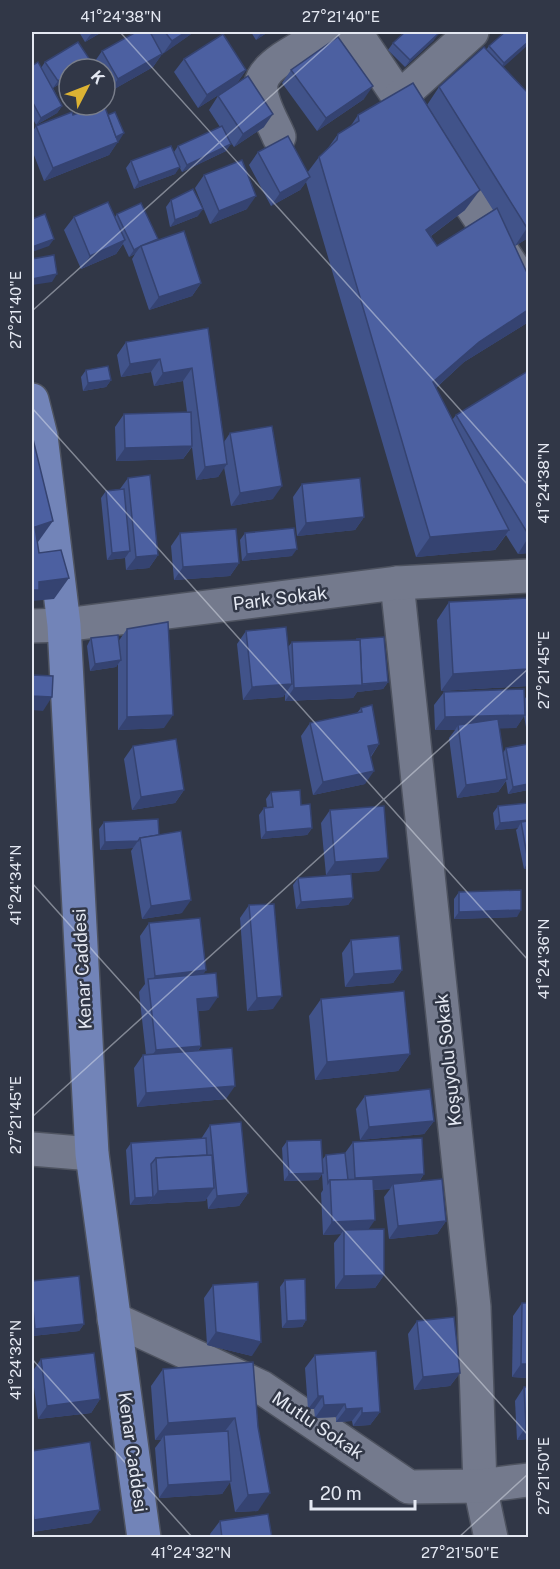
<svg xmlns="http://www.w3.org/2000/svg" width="560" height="1569" font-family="'Public Sans',sans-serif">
<rect width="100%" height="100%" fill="#313747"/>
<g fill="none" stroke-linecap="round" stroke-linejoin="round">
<defs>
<g id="minor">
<polyline points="355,32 528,290"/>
<polyline points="400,97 472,32"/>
<path d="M279,137C273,122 259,101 261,84C264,63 312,42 330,32"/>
<polyline points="397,583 474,1307 480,1486 491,1538"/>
<polyline points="32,626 64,625 397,583 528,576"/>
<polyline points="32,1149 92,1154"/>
<polyline points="114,1319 261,1387 409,1487 480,1486 528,1480"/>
</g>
<polyline id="major" points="32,400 41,436 64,625 92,1154 144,1538"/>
</defs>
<use href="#minor" stroke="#4e5360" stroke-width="36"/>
<use href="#major" stroke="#4e5360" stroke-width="36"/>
<use href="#minor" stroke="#747a8d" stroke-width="33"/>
<use href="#major" stroke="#7284b8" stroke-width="33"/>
</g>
<g fill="#41538a">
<polygon points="79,32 102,32 85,42"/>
<polygon points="136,32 194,32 162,54 153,67 109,92 105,85 105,69 96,69 93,64 102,51"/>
<polygon points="251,32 268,32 256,40"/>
<polygon points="528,32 503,67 528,93 528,238 515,246 527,323 464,362 436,388 452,420 456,415 528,371 528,553 518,554 506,535 495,550 416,557 306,182 300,190 271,206 249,165 258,152 307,173 319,157 328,148 338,134 350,127 358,115 465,210 431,236 437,246 493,210 427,105 439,87 486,50 489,46"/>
<polygon points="434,40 405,67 388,50 393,43"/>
<polygon points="184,59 246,70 237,83 198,108 174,72"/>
<polygon points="45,62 85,68 53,88 62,106 57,113 36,125 32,117 32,66 41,68"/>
<polygon points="291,70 364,99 317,131 282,83"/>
<polygon points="218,96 264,127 234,147 228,138 226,151 182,172 179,166 175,174 134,189 126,168 131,161 174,152 178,146 220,127 209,110"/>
<polygon points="73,115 119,141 118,141 109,155 44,181 32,150 32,133 36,126"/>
<polygon points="204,175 247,209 210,224 195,188"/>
<polygon points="171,200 198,216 170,227 166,207"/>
<polygon points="117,214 157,240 201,283 192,296 149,310 132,259 135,254 129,257 123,244 116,254 81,269 64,230 74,217 115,217"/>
<polygon points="208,328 224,442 230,433 273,499 231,506 224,467 218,477 196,480 192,447 183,459 116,461 115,427 124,414 187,412 183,381 154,386 151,372 121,377 117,355 126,342"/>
<polygon points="86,370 111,380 106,387 83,391 81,377"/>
<polygon points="128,478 158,555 149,568 126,570 125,558 107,560 101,498 106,491 120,489"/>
<polygon points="302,484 364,517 355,530 297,536 293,497"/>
<polygon points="180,533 239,563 230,576 174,580 171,546"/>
<polygon points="245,533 292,556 242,561 240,540"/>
<polygon points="528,598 528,686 441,691 437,620 449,602"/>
<polygon points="127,629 164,728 118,730 118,664 116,667 90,671 87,646 91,638 118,642"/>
<polygon points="246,631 288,647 292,642 388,682 383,689 357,692 353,698 285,701 285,694 283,697 243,700 237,644"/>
<polygon points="444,692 524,700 528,694 528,727 526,727 524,716 516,728 499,728 503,753 506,748 528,790 508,794 506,781 498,792 457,798 449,738 455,730 435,730 434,705"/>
<polygon points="361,708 379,744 371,757 365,784 313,795 301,736 310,723 357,713"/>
<polygon points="133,746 184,790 175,803 132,810 124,759"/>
<polygon points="271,792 301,805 312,828 307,835 261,839 259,815 264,808 267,808 266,799"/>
<polygon points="528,803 528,869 524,869 516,830 518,828 495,830 493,813 498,806"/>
<polygon points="330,810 379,871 326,875 321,823"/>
<polygon points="104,822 159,835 182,913 142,919 131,851 133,848 100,850 99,829"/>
<polygon points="298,878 353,898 348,905 296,909 293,885"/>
<polygon points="459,892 517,917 454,919 454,899"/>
<polygon points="249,905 273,1009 247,1011 240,918"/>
<polygon points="149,923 206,970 203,974 209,1010 198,1011 201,1046 198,1051 226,1099 137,1107 134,1068 143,1055 146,1055 139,992 145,984 140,936"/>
<polygon points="351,940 402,970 393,983 345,987 342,953"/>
<polygon points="321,999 410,1054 398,1071 315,1080 309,1016"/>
<polygon points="365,1096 434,1121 424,1134 360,1140 356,1109"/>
<polygon points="210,1125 248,1193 239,1206 208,1209 207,1198 205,1201 130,1205 126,1150 131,1143 201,1139"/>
<polygon points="287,1141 322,1160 326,1155 345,1153 353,1142 424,1174 419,1182 446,1221 437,1234 389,1239 384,1197 390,1189 373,1190 368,1230 384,1275 375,1288 335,1289 334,1243 341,1234 323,1235 321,1193 323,1190 322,1174 318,1180 284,1181 282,1148"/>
<polygon points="285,1280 306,1320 302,1327 282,1328 280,1287"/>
<polygon points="32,1281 84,1324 79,1331 32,1336"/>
<polygon points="213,1285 252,1356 207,1345 204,1298"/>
<polygon points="522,1303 528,1378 512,1377 513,1316"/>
<polygon points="417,1321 460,1373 450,1386 414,1390 408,1334"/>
<polygon points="315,1355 380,1412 370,1425 353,1426 352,1421 336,1422 336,1417 315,1418 314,1409 308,1409 305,1368"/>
<polygon points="41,1359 100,1399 91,1413 38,1419 32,1372"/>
<polygon points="253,1362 258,1511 235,1512 230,1482 222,1494 159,1498 155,1448 161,1440 155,1440 151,1386 163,1369"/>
<polygon points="524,1387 528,1439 517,1440 515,1401"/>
<polygon points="32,1451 91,1523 32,1532"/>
<polygon points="220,1521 272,1538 211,1538 210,1534"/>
</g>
<g fill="#354371">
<polygon points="95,32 102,32 85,42 90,35"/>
<polygon points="186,32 194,32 163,54 172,41"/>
<polygon points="262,32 268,32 256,40"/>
<polygon points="439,33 434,40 405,67 410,60"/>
<polygon points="528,42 528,45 499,71 504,63"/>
<polygon points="162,54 153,67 109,92 118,79"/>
<polygon points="90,60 85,68 83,69 77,69"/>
<polygon points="246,70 237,83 198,108 207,95"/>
<polygon points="69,74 69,78 53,88 58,81"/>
<polygon points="373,86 364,99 317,131 326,118"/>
<polygon points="62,106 57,113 36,125 41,118"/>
<polygon points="273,114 264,127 234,147 243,134"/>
<polygon points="124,133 119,141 107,145 112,138"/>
<polygon points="118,142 109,155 44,181 53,168"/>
<polygon points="231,144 226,151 182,172 187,165"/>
<polygon points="180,167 175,174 134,189 139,182"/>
<polygon points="310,177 300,190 271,206 280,193"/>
<polygon points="480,190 465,210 412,250 426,230"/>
<polygon points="256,196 247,209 210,224 219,211"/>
<polygon points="203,209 198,216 170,227 175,220"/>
<polygon points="528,227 528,238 515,246 527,228"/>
<polygon points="54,239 49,246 32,252 32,247"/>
<polygon points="125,240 116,254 81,269 90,256"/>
<polygon points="140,247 135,254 129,257 134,250"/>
<polygon points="57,274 52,282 32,285 32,279"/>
<polygon points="201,283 192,296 149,310 159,297"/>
<polygon points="528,310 528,320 527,323 464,362 419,403 433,382 479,342"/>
<polygon points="160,359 151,372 121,377 130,364"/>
<polygon points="192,368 183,381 154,386 163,373"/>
<polygon points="111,380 106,387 83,391 88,383"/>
<polygon points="192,446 183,459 116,461 125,448"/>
<polygon points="227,464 218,477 196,480 205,467"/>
<polygon points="282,486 273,499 231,506 240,493"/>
<polygon points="364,517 355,530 297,536 306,523"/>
<polygon points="53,521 38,542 32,544 35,527"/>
<polygon points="509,530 495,550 416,557 430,537"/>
<polygon points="528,538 528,553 518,554"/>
<polygon points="297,549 292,556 242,561 247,554"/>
<polygon points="130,551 125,558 107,560 112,553"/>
<polygon points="158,555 149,568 126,570 136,557"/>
<polygon points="239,563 230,576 174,580 183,567"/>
<polygon points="69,578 54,599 32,601 32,590 39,582"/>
<polygon points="121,660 116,667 90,671 95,664"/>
<polygon points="528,669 528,686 441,691 453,674"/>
<polygon points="388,682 383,689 357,692 353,698 285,701 294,688 360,685"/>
<polygon points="292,684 283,697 243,700 252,687"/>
<polygon points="32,696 52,697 43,711 32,710"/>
<polygon points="173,715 164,728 118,730 127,717"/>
<polygon points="525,715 516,728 458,730 458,725 455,730 435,730 445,717"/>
<polygon points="379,744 370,757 368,746"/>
<polygon points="374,771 365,784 313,795 323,782"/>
<polygon points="507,779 498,792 457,798 466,785"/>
<polygon points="528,784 528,790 508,794 513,787"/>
<polygon points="184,790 175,803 132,810 141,797"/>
<polygon points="528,820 521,822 518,828 495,830 500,823"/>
<polygon points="312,828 307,835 261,839 266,832"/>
<polygon points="138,841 133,848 100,850 105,842"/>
<polygon points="388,858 379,871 326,875 335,862"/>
<polygon points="528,862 528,869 524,869"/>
<polygon points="353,898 348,905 296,909 301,902"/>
<polygon points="191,900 182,913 142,919 151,906"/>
<polygon points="521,910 517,917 454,919 459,912"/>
<polygon points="206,970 197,983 149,984 155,976"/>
<polygon points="402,970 393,983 345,987 354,974"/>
<polygon points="282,996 273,1009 247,1011 257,998"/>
<polygon points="218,997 209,1010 188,1012 197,999"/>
<polygon points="201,1046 192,1059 146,1064 156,1050"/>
<polygon points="410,1054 398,1071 315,1080 327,1062"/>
<polygon points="235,1086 226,1099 137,1107 146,1093"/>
<polygon points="434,1121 424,1134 360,1140 369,1127"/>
<polygon points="323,1173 318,1180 284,1181 289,1174"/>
<polygon points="424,1174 415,1187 393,1184 390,1189 346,1191 355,1178"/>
<polygon points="214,1188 205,1201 148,1204 158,1191"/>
<polygon points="248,1193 239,1206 208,1209 217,1196"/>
<polygon points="153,1197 148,1204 130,1205 135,1198"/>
<polygon points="375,1220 366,1233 344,1230 341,1234 323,1235 332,1222"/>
<polygon points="446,1221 437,1234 389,1239 398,1226"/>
<polygon points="384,1275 375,1288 335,1289 344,1276"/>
<polygon points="306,1320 302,1327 282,1328 287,1321"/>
<polygon points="84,1324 79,1331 32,1336 32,1334 35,1329"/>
<polygon points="216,1332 261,1342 252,1356 207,1345"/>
<polygon points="521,1364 528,1364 528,1378 512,1377"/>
<polygon points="460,1373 450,1386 414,1390 423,1377"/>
<polygon points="318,1396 323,1396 314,1409 308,1409"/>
<polygon points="100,1399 91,1413 38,1419 47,1406"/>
<polygon points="345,1404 336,1417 315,1418 324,1405"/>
<polygon points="362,1408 352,1421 336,1422 346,1409"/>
<polygon points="380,1412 370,1425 353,1426 362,1413"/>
<polygon points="235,1418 222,1435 164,1435 161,1440 155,1440 168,1423"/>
<polygon points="526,1427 528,1427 528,1439 517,1440"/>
<polygon points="231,1481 222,1494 159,1498 168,1485"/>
<polygon points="270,1493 258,1511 235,1512 248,1495"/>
<polygon points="100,1510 91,1523 32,1532 32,1524 34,1520"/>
</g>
<g fill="#4c60a1" stroke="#354371" stroke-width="1.5">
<polygon points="136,32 150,32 162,54 118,79 102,51"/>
<polygon points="165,32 186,32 172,41"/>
<polygon points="405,32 438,32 439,33 410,60 393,43"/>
<polygon points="505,32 528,32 528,42 504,63 489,46"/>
<polygon points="223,34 246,70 207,95 184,59"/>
<polygon points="338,37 373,86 326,118 291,70"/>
<polygon points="78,42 90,60 77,69 69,69 69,74 58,81 45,62"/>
<polygon points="484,47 528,93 528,227 527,228 439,87"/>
<polygon points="38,62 62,106 41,118 32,101 32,66"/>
<polygon points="248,76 273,114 243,134 218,96"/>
<polygon points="413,83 480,190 426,230 437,246 497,208 528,275 528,310 479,342 433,382 509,530 430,537 319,157 337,140 338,134 359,121 358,115"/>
<polygon points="99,105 104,105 118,142 53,168 36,126 72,112 73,115"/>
<polygon points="115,112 124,133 116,137 108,115"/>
<polygon points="222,126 231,144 187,165 178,146"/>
<polygon points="288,136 310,177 280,193 258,152"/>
<polygon points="171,146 180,167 139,182 131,161"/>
<polygon points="242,160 256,196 219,211 204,175"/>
<polygon points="193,189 203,209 175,220 171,200"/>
<polygon points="108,202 125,240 90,256 74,217"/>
<polygon points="141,203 158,239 141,246 134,250 117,214"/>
<polygon points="45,214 54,239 32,247 32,219"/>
<polygon points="184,231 201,283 159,297 141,246"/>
<polygon points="54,255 57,274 32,279 32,259"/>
<polygon points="208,328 227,464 205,467 192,368 163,373 160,359 130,364 126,342"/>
<polygon points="108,366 111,380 88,383 86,370"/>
<polygon points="528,371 528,534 456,415"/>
<polygon points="191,412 192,446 125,448 124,414"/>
<polygon points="272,426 282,486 240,493 230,433"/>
<polygon points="32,435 53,521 35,527 39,553 61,550 69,578 39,582 39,590 32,590"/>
<polygon points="150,475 158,555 136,557 128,478"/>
<polygon points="360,478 364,517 306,523 302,484"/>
<polygon points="124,489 130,551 112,553 106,491"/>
<polygon points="294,528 297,549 247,554 245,533"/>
<polygon points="236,529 239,563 183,567 180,533"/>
<polygon points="528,598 528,669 453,674 449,602"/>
<polygon points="168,622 173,715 127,717 127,629"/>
<polygon points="286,627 292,684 252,687 246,631"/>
<polygon points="118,635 121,660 95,664 91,638"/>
<polygon points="384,637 388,682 362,684 360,640 356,639"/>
<polygon points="360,640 362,685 294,688 292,642"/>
<polygon points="32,675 53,676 52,697 32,696"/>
<polygon points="524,689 525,715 445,717 444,692"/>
<polygon points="372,705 379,744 368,746 374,771 323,782 310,723 362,712 361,708"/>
<polygon points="498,719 507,779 466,785 458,725"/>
<polygon points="176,739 184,790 141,797 133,746"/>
<polygon points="528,744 528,784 513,787 506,748"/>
<polygon points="300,790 301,805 310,804 312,828 266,832 264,808 273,807 271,792"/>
<polygon points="528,803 528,820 500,823 498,806"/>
<polygon points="384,806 388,858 335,862 330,810"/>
<polygon points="158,819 159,835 140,838 138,841 105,842 104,822"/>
<polygon points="528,821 528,861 521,822"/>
<polygon points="181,831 191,900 151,906 140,838"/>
<polygon points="351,874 353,898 301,902 298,878"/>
<polygon points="521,890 521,910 459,912 459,892"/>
<polygon points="274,904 282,996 257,998 249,905"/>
<polygon points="200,918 206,970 155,976 149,923"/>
<polygon points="399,936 402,970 354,974 351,940"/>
<polygon points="216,973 218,997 197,999 201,1046 156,1050 148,979"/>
<polygon points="404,991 410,1054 327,1062 321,999"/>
<polygon points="232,1048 235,1086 146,1093 143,1055"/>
<polygon points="430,1089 434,1121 369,1127 365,1096"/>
<polygon points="241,1122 248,1193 217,1196 210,1125"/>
<polygon points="206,1138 207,1155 156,1158 151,1164 153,1197 135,1198 131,1143"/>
<polygon points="422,1138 424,1174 355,1178 353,1142"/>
<polygon points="321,1140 323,1173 289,1174 287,1141"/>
<polygon points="345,1153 348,1180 330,1180 328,1183 326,1155"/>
<polygon points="212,1155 214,1188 158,1191 156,1158"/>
<polygon points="373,1179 375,1220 332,1222 330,1180"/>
<polygon points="442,1179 446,1221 398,1226 393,1184"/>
<polygon points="384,1229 384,1275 344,1276 344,1230"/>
<polygon points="79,1276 84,1324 35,1329 32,1298 32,1281"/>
<polygon points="305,1279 306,1320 287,1321 285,1280"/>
<polygon points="258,1282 261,1342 216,1332 213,1285"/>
<polygon points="522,1303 528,1303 528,1364 521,1364"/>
<polygon points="454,1317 460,1373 423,1377 417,1321"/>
<polygon points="376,1351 380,1412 362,1413 362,1408 346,1409 345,1404 324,1405 323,1396 318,1396 315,1355"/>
<polygon points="94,1353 100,1399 47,1406 41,1359"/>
<polygon points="253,1362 258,1427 270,1493 248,1495 235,1418 168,1423 163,1369"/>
<polygon points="524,1387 528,1387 528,1427 526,1427"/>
<polygon points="228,1431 231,1481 168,1485 164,1435"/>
<polygon points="90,1442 100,1510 34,1520 32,1503 32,1451"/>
<polygon points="268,1514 272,1538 222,1538 220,1521"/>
</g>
<path fill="none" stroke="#e4e8f2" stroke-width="1.5" stroke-opacity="0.45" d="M120,32L528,485M32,311L342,32M32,408L528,960M32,883L528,1435M32,1117L528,669M32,1359L193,1538M458,1538L528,1474"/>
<g text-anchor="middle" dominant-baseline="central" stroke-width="5" stroke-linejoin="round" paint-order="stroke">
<g font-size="18" fill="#e4e8f2" stroke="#313747">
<text transform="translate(280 598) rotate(-7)">Park Sokak</text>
<text transform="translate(82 969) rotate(-93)">Kenar Caddesi</text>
<text transform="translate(448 1060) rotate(-96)">Koşuyolu Sokak</text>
<text transform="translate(318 1425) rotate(34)">Mutlu Sokak</text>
<text transform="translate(133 1452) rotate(82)">Kenar Caddesi</text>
</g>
</g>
<rect width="560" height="1569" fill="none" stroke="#313747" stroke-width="66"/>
<g transform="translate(87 87) rotate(48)"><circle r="28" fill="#313747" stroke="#797e8b" stroke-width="1.5"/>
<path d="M0-4.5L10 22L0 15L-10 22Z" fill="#dcb233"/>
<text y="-9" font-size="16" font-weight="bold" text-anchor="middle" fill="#e4e8f2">K</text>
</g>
<path d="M311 1500v9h104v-9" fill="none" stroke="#e4e8f2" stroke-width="3"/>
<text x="320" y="1500" font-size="18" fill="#e4e8f2" stroke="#313747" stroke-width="4.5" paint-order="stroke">20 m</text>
<rect x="33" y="33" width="494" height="1503" fill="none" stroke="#e4e8f2" stroke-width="2"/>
<g font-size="15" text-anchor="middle" fill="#e4e8f2">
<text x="121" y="22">41°24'38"N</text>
<text x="341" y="22">27°21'40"E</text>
<text transform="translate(16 310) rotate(-90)" y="5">27°21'40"E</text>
<text transform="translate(544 483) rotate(-90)" y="5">41°24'38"N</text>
<text transform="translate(544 670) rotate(-90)" y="5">27°21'45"E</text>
<text transform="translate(16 885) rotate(-90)" y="5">41°24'34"N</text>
<text transform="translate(544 959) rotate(-90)" y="5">41°24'36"N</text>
<text transform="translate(16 1115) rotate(-90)" y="5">27°21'45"E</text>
<text transform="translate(16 1360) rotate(-90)" y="5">41°24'32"N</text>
<text transform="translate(544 1476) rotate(-90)" y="5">27°21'50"E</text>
<text x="191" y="1558">41°24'32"N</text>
<text x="460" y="1558">27°21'50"E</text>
</g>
</svg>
